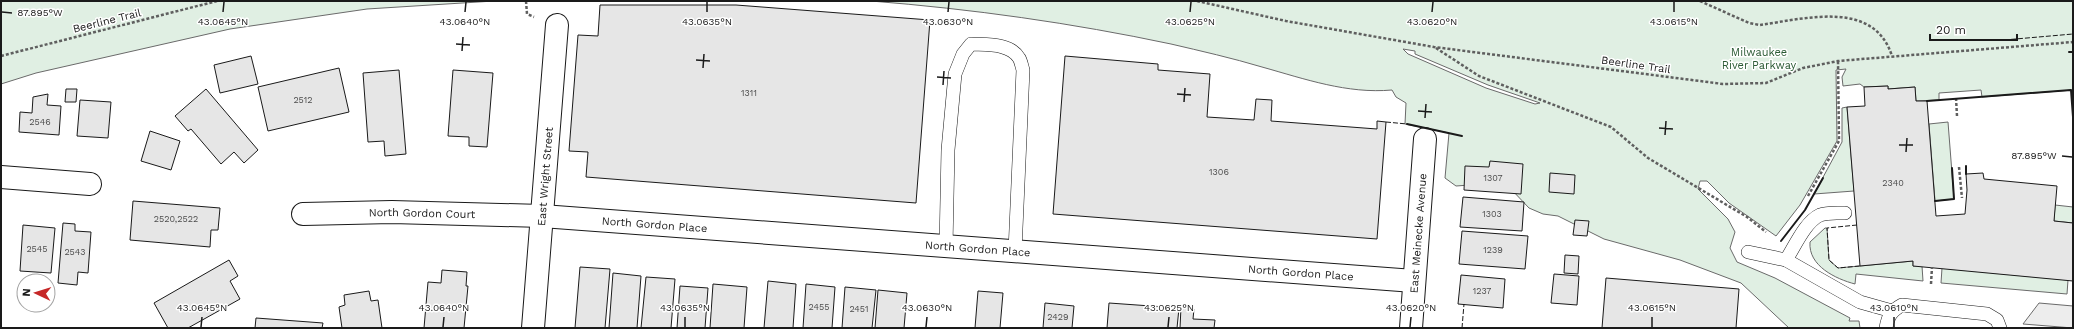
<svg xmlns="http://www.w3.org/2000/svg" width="2074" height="329" font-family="'Work Sans',sans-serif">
<rect width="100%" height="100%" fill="#fff"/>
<g fill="#e0efe3" stroke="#6a6a6a" fill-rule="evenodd">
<polygon points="1,1 494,1 367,9 230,29 36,73 1,84"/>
<path d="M871,1H2073V90L1982,97L1981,90L1939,93V100L1916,101L1915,87L1888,89V86L1864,87L1860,84L1843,86L1842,77L1846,69L1836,70L1837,141L1800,205L1776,236L1729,203L1707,181H1700L1698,189L1728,219L1735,232L1730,248L1737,262L1775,278L1850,318L1849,321H1859L1860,328H1789L1741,283L1680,260L1604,239L1558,216L1543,214L1529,208L1510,188L1497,183L1456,186L1445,178L1449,133L1405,124L1406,103L1396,97L1392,90C1347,94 1305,79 1262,67C1232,58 1201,51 1171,44C1072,23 972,9 871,1ZM1403,49L1415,51V54L1488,85L1540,103L1535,104L1486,88L1408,54Z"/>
<polygon points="1847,107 1854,191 1814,194 1842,142 1842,108"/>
<polygon points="1948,122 1954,199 1935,201 1929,124"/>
<polygon points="2055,205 2073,207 2073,223 2054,221"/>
<path d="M1825,228H1827L1829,260L1838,268L1913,261V266H1922L1923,281L1856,274L1855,284C1836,279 1808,266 1810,242Z"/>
<polygon points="1942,268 2068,280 2067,294 1941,283"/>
</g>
<polygon fill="#ededed" stroke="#6a6a6a" points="2039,303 2073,306 2073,328 2023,324"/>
<g fill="#e6e6e6" stroke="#1a1a1a">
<polygon points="600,5 736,5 930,20 916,203 586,177 588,152 569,151 578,35 598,36"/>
<polygon points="251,56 258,84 220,93 214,65"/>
<polygon points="1065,56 1158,64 1158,70 1210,74 1207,117 1254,120 1256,99 1272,100 1271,121 1377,129 1377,121 1386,122 1377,239 1053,214"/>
<polygon points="339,68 349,112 268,131 258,87"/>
<polygon points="399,70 406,154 385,156 384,141 368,142 363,73"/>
<polygon points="453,70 493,73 487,147 469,146 469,137 448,136"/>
<polygon points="1888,86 1888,89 1915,87 1916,101 1927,101 1936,216 1965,214 1967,190 1966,174 1983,173 1984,179 2057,186 2054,221 2073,223 2073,281 1913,266 1913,261 1860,266 1847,107 1865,106 1864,87"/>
<polygon points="66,89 77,89 76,102 65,102"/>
<polygon points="206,89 258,150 244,163 234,152 221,164 191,129 188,131 175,116"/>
<polygon points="48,94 47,105 61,106 59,135 19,132 20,112 32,113 33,97"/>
<polygon points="80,100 111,102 108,138 77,136"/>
<polygon points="150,131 180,141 171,170 141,161"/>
<polygon points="1490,161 1523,164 1521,194 1464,190 1465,166 1489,167"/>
<polygon points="1550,173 1575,175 1574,194 1549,192"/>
<polygon points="1463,197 1524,202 1522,231 1460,227"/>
<polygon points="133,201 220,208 218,230 211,230 210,247 130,240"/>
<polygon points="1575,220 1589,221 1587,236 1573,235"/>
<polygon points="63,223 75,224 75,231 91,232 88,273 78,272 77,285 58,283"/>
<polygon points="23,225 55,228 51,273 20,271"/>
<polygon points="1462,231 1528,236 1525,269 1459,264"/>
<polygon points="1565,255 1579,256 1578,274 1564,273"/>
<polygon points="229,260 238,276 230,281 240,299 188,328 168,328 154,303"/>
<polygon points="580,267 610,269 605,328 575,328"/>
<polygon points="442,270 467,272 466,286 468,286 464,328 424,328 428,282 441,283"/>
<polygon points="613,273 641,276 637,328 609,328"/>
<polygon points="1554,274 1579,276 1577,305 1551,303"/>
<polygon points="1461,275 1505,279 1503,308 1458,304"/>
<polygon points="646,277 675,279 671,328 641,328"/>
<polygon points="1606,278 1739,289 1736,328 1602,328"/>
<polygon points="768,281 796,284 793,328 764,328"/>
<polygon points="713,284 747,287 744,328 710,328"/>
<polygon points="806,284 835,287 832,328 803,328"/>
<polygon points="680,286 708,288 705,328 677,328"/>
<polygon points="845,287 876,290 872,328 842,328"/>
<polygon points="878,290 907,293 904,328 875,328"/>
<polygon points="369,291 371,301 378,300 382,328 342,328 339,307 345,305 344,295"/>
<polygon points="978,291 1003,293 1000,328 975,328"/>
<polygon points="1045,303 1074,306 1072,328 1043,328"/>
<polygon points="1109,303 1179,308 1177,328 1107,328"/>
<polygon points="1181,307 1194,309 1193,319 1215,320 1214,328 1180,328"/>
<polygon points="256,318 323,323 322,328 255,328"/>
</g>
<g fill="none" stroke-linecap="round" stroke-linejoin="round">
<defs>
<g id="lane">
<path d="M946,246L948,150L955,74L963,54L971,44C987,45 1010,43 1019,58C1021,61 1022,67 1023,70L1015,251"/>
<polyline points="1748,252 1786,260 1860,302 1892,311"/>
<path d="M1786,260C1795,246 1805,222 1820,215C1827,212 1838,213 1845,213"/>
<path d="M1886,328C1888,316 1891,311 1902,305L1987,314L1997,320L2000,328"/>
</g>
<g id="street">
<polyline points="1,177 90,184"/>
<path id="s1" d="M303,214L392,212L542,216L1414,281"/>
<path id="s2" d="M533,328L557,25"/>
<path id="s3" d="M1411,328L1425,139"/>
</g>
</defs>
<use href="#lane" stroke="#1a1a1a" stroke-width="14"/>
<use href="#street" stroke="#1a1a1a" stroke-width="24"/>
<g stroke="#5f5f5f" stroke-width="2.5" stroke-dasharray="3 2" stroke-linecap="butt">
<polyline points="526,1 527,14 534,17"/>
<polyline points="1197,1 1286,21 1434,47 1723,84 1766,83 1803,68 1838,61 2073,42"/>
<path d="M1700,1L1749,23L1760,25C1808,18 1874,0 1892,56"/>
<polyline points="1436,48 1479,76 1611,127 1648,158 1747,217 1766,232"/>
<polyline points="1,56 217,1"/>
<polyline points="1956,98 1957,116"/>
<polyline points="1959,167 1962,198"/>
<polyline points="1808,196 1839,141 1838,61"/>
<polyline points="1931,284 1932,267"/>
</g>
<use href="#lane" stroke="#fff" stroke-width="13"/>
<use href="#street" stroke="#fff" stroke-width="22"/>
<g stroke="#1a1a1a" stroke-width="1" stroke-dasharray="5 2" stroke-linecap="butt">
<polyline points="2004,40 2073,34"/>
<polyline points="1386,122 1407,124"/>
<polyline points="1857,225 1827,228 1829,260 1838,268 1860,266"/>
<polyline points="1462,328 1464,304"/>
</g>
<g stroke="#1a1a1a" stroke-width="2">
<polyline points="2069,52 2073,52"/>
<polyline points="1927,101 2071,90 2073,117"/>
<polyline points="1407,124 1462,136"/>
<polyline points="1966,166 1966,174"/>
<polyline points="1935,201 1954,199 1952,168"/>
<polyline points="1781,241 1805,210 1823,178"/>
</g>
</g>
<path fill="none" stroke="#1a1a1a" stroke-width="1.5" d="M2,12L12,13M223,12L224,2M465,12L466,2M707,12V2M948,12L949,2M1190,12L1191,2M1432,12L1433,2M1674,12V2M456,44L470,45M462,51L463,37M696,60L710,61M703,68L704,54M937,77L951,78M943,85L944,71M1177,94L1191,95M1184,102L1185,88M1418,111L1432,112M1425,118L1426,104M1659,128L1673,129M1665,135L1666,121M1899,145H1913M1906,152L1907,138M2062,156L2072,157M201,327L202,317M443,327L444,317M685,327V317M926,327L927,317M1168,327L1169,317M1410,327L1411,317M1652,327V317M1894,327V317"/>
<g text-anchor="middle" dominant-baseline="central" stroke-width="3" stroke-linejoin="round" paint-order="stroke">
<g font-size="9" fill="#4d4d4d">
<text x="749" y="93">1311</text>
<text x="303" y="100">2512</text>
<text x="40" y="122">2546</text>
<text x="1219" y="172">1306</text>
<text x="1493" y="178">1307</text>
<text x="1893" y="183">2340</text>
<text x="1492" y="214">1303</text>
<text x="176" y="219">2520,2522</text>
<text x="37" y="249">2545</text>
<text x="1493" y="250">1239</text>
<text x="75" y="252">2543</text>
<text x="1482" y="291">1237</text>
<text x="819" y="307">2455</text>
<text x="859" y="309">2451</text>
<text x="1058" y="317">2429</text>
</g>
<g font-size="11" fill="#1a1a1a" stroke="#fff">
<text transform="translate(107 21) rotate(-14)">Beerline Trail</text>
<text transform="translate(1636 65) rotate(8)">Beerline Trail</text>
<text stroke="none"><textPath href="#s2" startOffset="152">East Wright Street</textPath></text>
<text stroke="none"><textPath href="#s1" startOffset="119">North Gordon Court</textPath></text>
<text stroke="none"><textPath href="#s1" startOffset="352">North Gordon Place</textPath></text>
<text stroke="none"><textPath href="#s3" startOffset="95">East Meinecke Avenue</textPath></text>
<text stroke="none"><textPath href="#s1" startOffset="676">North Gordon Place</textPath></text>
<text stroke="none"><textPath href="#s1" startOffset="1000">North Gordon Place</textPath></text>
</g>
<g font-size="11" fill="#2b5a34" stroke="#fff">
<text x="1759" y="52">Milwaukee<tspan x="1759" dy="13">River Parkway</tspan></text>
</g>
</g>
<g font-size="10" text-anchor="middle" fill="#1a1a1a" stroke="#fff" stroke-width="3" stroke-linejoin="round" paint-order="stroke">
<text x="40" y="16">87.895°W</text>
<text x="223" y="25">43.0645°N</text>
<text x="465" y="25">43.0640°N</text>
<text x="707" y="25">43.0635°N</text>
<text x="948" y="25">43.0630°N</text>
<text x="1190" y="25">43.0625°N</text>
<text x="1432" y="25">43.0620°N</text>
<text x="1674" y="25">43.0615°N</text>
<text x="2034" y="159">87.895°W</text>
<text x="202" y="311">43.0645°N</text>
<text x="444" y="311">43.0640°N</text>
<text x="685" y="311">43.0635°N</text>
<text x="927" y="311">43.0630°N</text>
<text x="1169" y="311">43.0625°N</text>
<text x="1411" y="311">43.0620°N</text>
<text x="1652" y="311">43.0615°N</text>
<text x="1894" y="311">43.0610°N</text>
</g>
<rect width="2074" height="329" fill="none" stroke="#1a1a1a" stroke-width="4"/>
<g transform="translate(36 293) rotate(274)"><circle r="19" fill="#ffffff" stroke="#a3a3a3"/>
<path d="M0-3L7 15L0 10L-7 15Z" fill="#c62828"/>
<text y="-6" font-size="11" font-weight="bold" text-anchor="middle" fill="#1a1a1a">N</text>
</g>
<path d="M1930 34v6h87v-6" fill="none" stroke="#1a1a1a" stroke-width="2"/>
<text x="1936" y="34" font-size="12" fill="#1a1a1a" stroke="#ffffff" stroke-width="3" paint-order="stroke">20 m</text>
</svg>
